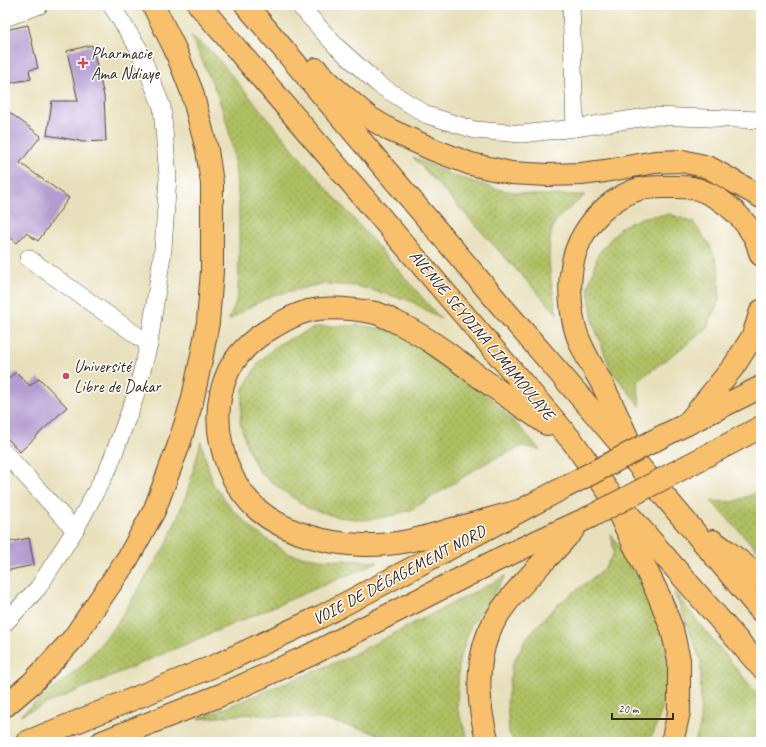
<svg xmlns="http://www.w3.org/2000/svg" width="766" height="747" font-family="Caveat,sans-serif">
<defs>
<pattern id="grass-dots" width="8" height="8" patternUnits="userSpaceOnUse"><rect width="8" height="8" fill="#afc063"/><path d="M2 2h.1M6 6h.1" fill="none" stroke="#909c51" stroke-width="1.8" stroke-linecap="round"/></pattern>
</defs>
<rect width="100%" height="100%" fill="#fff"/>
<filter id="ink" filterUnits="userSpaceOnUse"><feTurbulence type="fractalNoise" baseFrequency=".025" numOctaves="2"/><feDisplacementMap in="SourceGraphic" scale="8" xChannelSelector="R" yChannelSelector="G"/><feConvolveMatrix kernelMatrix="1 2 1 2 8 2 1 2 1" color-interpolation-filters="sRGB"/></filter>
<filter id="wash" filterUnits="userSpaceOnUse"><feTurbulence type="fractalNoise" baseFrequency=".012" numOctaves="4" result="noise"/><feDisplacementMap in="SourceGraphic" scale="16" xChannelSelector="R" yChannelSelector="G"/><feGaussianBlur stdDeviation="0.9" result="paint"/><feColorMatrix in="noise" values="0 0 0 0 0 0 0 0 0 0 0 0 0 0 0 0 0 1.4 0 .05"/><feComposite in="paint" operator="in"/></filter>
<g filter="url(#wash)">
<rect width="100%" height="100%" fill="#e8e0bc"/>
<g fill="url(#grass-dots)" stroke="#757540">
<polygon points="191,36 214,54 304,162 441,319 411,301 356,286 321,284 274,295 251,306 229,320 238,295 239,252 239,206 234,155 227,124 218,96"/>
<path d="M413,157L454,176L501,190L534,195H585C579,201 558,216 555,222C543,248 552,287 557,314Z"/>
<polygon points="670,214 694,223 709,244 718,265 720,298 706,330 637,381 640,406 611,370 593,323 588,287 598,254 621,227 644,217"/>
<polygon points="358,325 402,332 432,349 495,402 529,437 540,450 523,446 487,462 411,510 390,516 365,520 338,517 308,508 282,490 259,472 247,447 240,422 243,389 259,362 277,345 316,327"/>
<polygon points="201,442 213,484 232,509 255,531 289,554 319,559 378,562 20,715 83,665 116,625 167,543 187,493"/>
<polygon points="761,491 761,554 711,501 733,502"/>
<polygon points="611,533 632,570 654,602 666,637 669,678 663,706 654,732 647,742 515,742 509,733 507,701 512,665 527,637 556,606 603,570 614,553"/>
<polygon points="506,576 471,625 459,661 457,708 469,742 397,742 366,730 320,719 247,714 198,719 344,659"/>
<polygon points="674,592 761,699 761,742 695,742 700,726 701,661"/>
</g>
<g id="blocks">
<g fill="#b39cd0">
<polygon points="28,25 38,68 29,70 31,79 5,84 5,30"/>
<polygon points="92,45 104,96 106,141 81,142 80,141 47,135 52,101 78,101 67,51"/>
<polygon points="5,109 41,136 20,163 69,198 38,241 26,233 17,243 5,233"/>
<polygon points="16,372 30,386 39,378 67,407 20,452 5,436 5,382"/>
<polygon points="29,538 34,565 5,571 5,543"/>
</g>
</g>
</g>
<g filter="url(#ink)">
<use href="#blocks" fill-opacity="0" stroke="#554536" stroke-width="1"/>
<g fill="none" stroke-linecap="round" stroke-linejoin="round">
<defs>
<g id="minor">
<polyline points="299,5 336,46 378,84 427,115 475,130 522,134 575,128 653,116 761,120"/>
<polyline points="571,5 575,128"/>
<polyline points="5,18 40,5"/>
<polyline points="28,258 149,344"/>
<polyline points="5,453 75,530"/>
<polyline points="5,623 38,588 75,530 109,467 135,397 149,344 163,249 168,177 162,107 139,49 111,5"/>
</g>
<g id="trunk">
<polyline points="199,5 573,442 608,491 761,667"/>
<polyline points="246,5 503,308 596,415 761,611"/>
<polyline points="316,69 335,88 370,118 390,130 434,150 471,164 511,173 547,175 581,174 605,171 655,162 682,161 708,167 761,197"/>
<polyline points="687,424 734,366 753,336 761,311"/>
<polyline points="661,437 761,387"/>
<path d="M630,443C620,422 611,401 600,380C591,364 580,347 575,328C571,313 569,289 571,274C574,236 602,201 639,189C650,186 663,187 675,187C681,187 688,187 693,188C716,193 740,213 752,233C757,239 758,248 761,255"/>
<polyline points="689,465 761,427"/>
<path d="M519,511C496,517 473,524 449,530C419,539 395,546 363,545C328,544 285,533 258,510C221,477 207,415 229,370C239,351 257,336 275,326C285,320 297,314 308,311C329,306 355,309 376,313C382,315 388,318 394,321C426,336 453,357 481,378C503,394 525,409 547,424"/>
<polyline points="619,514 659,596 672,629 679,660 679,712 673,738 671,742"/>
<polyline points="713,541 728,552 761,578"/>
<polyline points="5,706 32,683 73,639 128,558 154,511 178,447 192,402 202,355 208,322 212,271 212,183 207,150 192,92 175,49 153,5"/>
<polyline points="27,742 219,664 322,616 565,487"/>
<polyline points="102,742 226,693 310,655 503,557 590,517"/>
<path d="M488,742C478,709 475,667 488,634C499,607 522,585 541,564C553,553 563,541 574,529"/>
</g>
</defs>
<use href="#minor" stroke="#554536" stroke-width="18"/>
<use href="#trunk" stroke="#554536" stroke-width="24"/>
<use href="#minor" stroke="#fff" stroke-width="17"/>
<use href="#trunk" stroke="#f8bf6c" stroke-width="22"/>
<defs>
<g id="trunk-bridge">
<polyline points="565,487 661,437"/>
<polyline points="590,517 689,465"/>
</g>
</defs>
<use href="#trunk-bridge" stroke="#554536" stroke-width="24" stroke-linecap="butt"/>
<use href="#trunk-bridge" stroke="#f8bf6c" stroke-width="22"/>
</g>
</g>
<g fill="#d1495b" stroke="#fff" stroke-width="1.5">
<path d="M81 57h4v4h4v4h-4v4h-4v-4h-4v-4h4z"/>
<circle cx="66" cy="376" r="4"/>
</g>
<g text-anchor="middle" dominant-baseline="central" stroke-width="3" stroke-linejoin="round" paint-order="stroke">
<g font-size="17" fill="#3b2a1e" stroke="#fff" text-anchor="start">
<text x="91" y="53">Pharmacie<tspan x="91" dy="20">Ama Ndiaye</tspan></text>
<text x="74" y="366">Université<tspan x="74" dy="20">Libre de Dakar</tspan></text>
</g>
<g font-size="17" fill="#3b2a1e" stroke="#fff">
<text transform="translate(482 335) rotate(50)">AVENUE SEYDINA LIMAMOULAYE</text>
<text transform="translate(399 575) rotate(-28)">VOIE DE DÉGAGEMENT NORD</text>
</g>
</g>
<rect width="766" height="747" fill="none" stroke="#fff" stroke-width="20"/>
<path d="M612 713v6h61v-6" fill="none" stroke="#3b2a1e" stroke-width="2"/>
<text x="618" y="713" font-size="12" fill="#3b2a1e" stroke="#ffffff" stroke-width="3" paint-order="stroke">20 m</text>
</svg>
